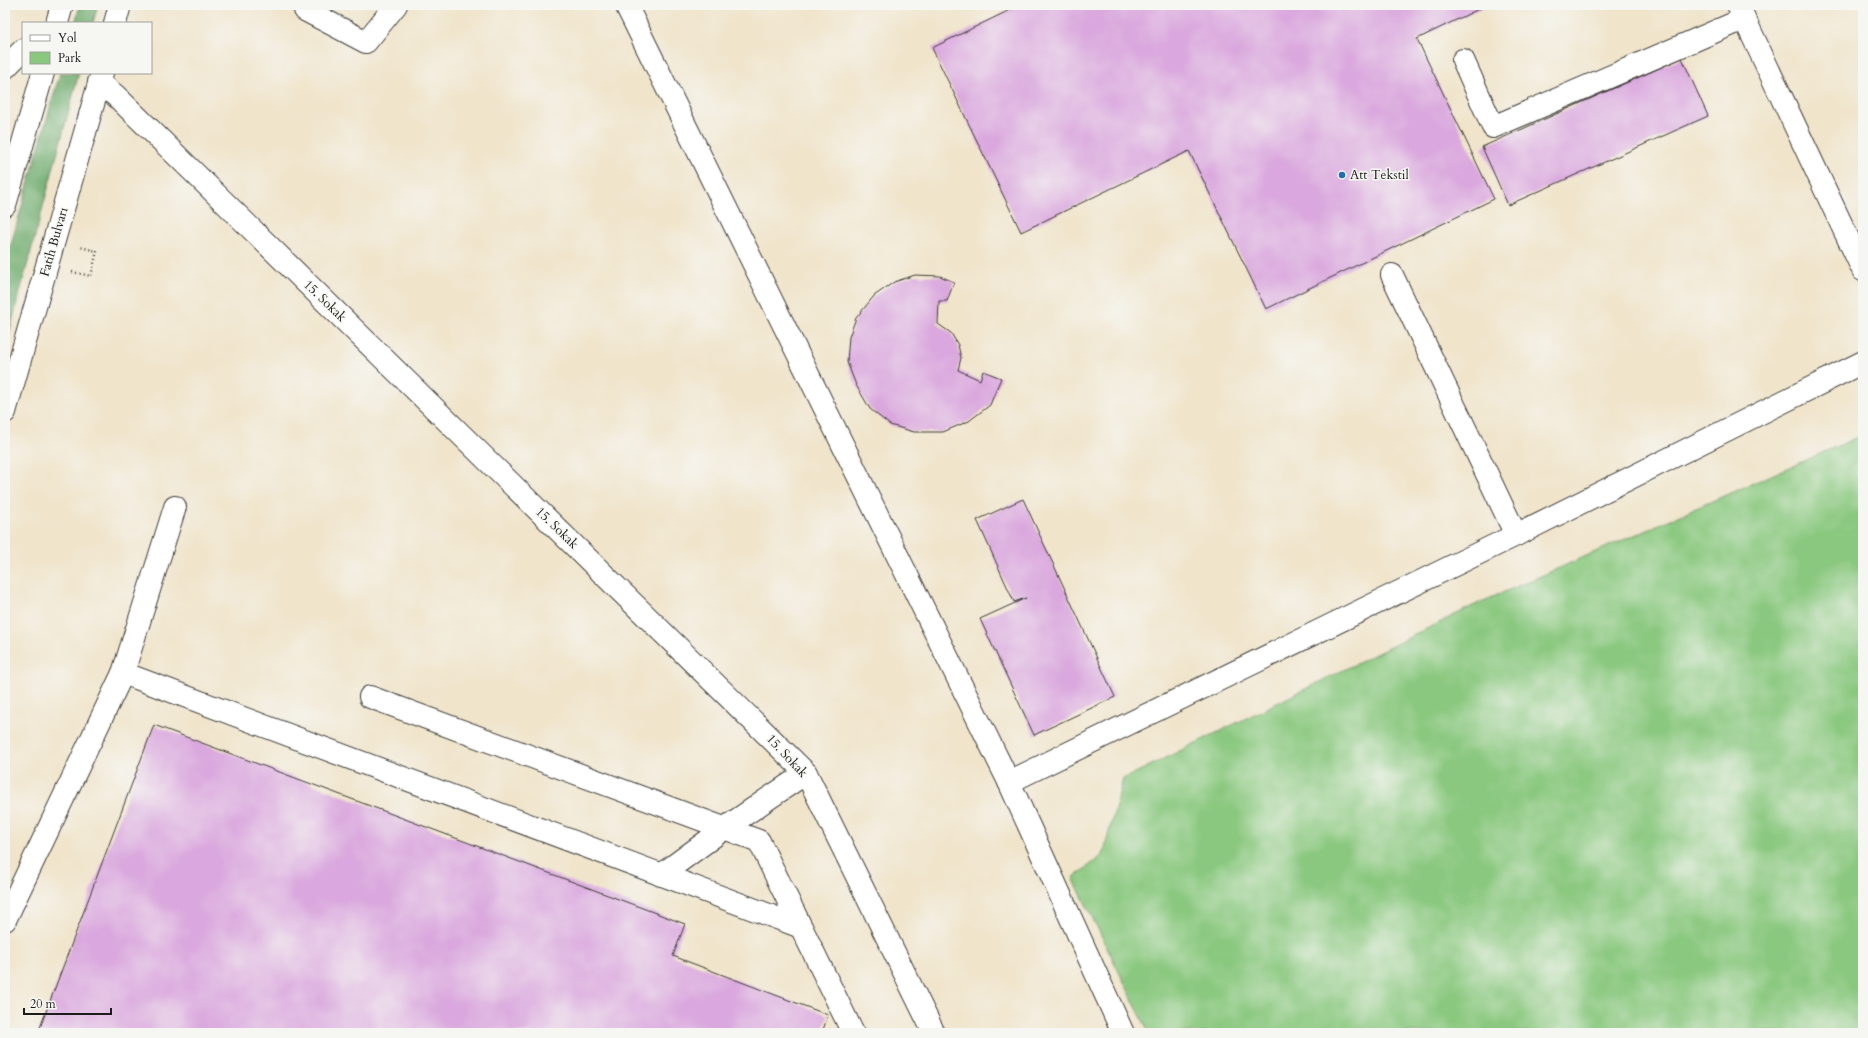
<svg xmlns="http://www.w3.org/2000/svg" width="1868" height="1038" font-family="Cardo,serif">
<rect width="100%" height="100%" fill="#f6f6f2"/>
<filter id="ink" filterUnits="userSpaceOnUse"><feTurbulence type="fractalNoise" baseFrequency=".025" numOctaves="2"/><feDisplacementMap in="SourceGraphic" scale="8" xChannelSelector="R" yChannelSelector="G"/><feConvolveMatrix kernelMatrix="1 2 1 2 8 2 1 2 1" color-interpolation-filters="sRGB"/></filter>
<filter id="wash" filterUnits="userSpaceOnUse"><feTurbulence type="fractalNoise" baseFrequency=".012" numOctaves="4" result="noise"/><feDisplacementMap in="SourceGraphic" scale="16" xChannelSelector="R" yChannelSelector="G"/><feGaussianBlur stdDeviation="0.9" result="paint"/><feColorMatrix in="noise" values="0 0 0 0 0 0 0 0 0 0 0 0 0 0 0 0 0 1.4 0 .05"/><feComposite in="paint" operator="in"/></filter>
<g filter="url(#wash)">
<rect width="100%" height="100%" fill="#f0e4ca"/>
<polygon fill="#8ac87f" stroke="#53724e" points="1863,435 1863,1033 1149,1033 1073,878 1103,855 1123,779 1479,603"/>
<g fill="#6fac6e" stroke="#466445">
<polygon points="80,5 98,5 93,23 75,23"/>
<polygon points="60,73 79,73 5,348 5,265"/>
</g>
<g id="blocks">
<g fill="#daa8de">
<polygon points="1020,5 1487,5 1417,39 1494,199 1266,309 1189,151 1021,232 932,48"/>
<polygon points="1682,58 1708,116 1508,205 1482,147"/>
<polygon points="915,275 940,276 954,282 947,301 939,301 938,324 951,333 958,345 961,358 958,370 980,380 983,371 1001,378 990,405 969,421 943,432 914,432 890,425 870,409 856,385 847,362 849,337 856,318 874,296 894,282"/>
<polygon points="1023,499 1115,697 1034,735 980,619 1026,598 1014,602 977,520"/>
<polygon points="154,725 685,924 673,956 828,1015 822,1033 38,1033"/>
</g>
</g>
</g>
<g filter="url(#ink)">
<use href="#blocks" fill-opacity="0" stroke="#3c3a36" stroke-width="1"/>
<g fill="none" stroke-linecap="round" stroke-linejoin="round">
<defs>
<g id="minor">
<polyline points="306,5 305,10 366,42 396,5"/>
<polyline points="626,5 1009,782 1123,1033"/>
<polyline points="1738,5 1863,270"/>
<polyline points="1463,60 1493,127 1744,19"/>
<polyline points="5,68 23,50"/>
<polyline points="99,82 116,96 806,773 934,1033"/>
<polyline points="1392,275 1516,535"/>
<polyline points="123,673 801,927"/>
<polyline points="370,697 759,841 853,1033"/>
<polyline points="1009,782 1516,535 1863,362"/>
<polyline points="661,875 725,828 806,773"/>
<polyline points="5,920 123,673 175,507"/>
</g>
<g id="major">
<polyline points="57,23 62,5"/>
<polyline points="115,23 120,5"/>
<polyline points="5,205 43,73"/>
<polyline points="5,412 102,73"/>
</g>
</defs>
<use href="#minor" stroke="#3c3a36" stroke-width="24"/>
<use href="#major" stroke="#3c3a36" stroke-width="24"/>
<polyline stroke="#3c3a36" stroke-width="2.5" stroke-dasharray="1 3" stroke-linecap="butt" points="72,272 91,276 97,251 80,247"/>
<use href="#minor" stroke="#fff" stroke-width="22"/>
<use href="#major" stroke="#fff" stroke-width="22"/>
</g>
</g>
<circle fill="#1f6fb2" stroke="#f6f6f2" stroke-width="1.5" cx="1342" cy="175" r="4"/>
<g text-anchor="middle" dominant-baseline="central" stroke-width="3" stroke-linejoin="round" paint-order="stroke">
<g font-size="13" fill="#1c1c1c" stroke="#f6f6f2" text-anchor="start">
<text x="1350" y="175">Att Tekstil</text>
</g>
<g font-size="13" fill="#1c1c1c" stroke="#f6f6f2">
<text transform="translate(54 242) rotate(-74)">Fatih Bulvarı</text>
<text transform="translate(325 301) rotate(44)">15. Sokak</text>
<text transform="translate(557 528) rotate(44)">15. Sokak</text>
<text transform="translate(787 756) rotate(47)">15. Sokak</text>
</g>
</g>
<rect width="1868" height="1038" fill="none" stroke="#f6f6f2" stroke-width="20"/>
<rect x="22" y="22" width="130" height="52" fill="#f6f6f2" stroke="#9f9f9c"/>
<rect x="30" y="35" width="20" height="6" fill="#ffffff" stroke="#9f9f9c"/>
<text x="58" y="42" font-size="12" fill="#1c1c1c">Yol</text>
<rect x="30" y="52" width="20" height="12" fill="#8ac87f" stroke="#9f9f9c"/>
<text x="58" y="62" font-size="12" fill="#1c1c1c">Park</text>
<path d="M24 1008v6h87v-6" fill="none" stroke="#1c1c1c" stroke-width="2"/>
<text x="30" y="1008" font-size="12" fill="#1c1c1c" stroke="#f6f6f2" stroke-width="3" paint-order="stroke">20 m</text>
</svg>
